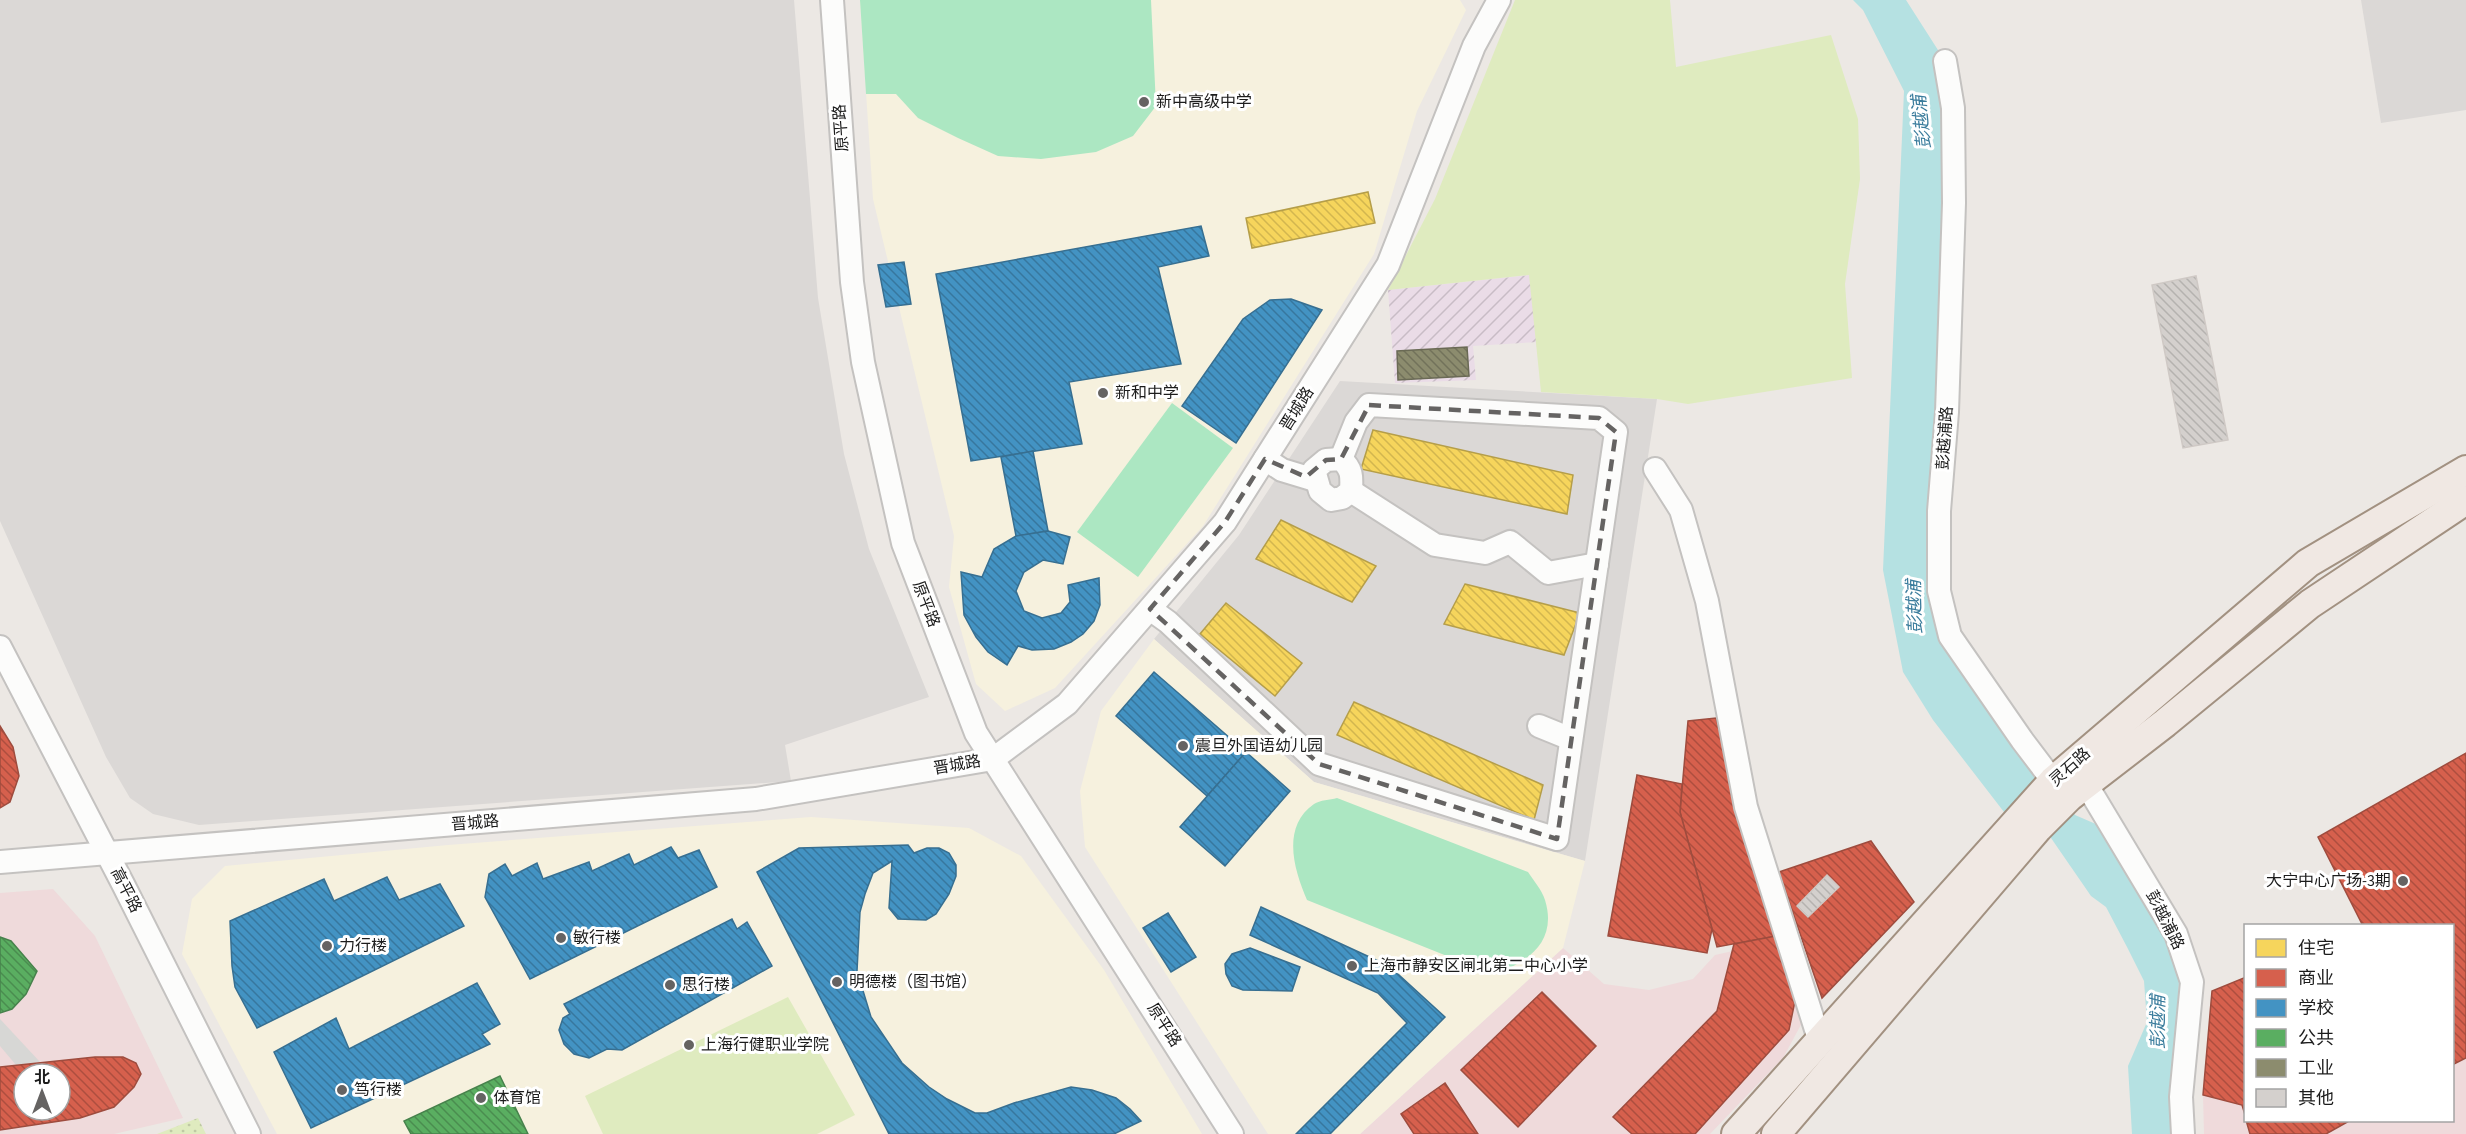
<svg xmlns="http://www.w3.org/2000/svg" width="2466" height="1134" font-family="'Source Sans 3','Noto Sans SC',sans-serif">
<defs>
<pattern id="industrial-furrows" width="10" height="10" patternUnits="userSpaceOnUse" patternTransform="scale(1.5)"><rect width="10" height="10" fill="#eadce7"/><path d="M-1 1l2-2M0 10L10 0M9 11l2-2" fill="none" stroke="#c8bcc6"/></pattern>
<pattern id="garden-dots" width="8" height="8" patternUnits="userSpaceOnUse" patternTransform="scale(1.5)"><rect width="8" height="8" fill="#dfebbf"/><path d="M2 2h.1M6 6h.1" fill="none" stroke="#bfc9a4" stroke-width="1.8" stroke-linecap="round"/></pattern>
<pattern id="homes-back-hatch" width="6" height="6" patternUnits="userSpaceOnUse" patternTransform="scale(1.5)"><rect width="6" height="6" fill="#f6d55c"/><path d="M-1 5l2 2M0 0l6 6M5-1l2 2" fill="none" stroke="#d2b64f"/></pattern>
<pattern id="shops-back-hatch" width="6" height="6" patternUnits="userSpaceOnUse" patternTransform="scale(1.5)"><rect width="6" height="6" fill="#d6604d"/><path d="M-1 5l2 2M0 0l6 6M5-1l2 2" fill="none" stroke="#ad4e3f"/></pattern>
<pattern id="schools-back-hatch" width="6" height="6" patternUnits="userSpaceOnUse" patternTransform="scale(1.5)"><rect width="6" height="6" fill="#4393c3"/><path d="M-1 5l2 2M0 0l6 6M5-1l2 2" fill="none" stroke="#37779e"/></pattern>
<pattern id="public-back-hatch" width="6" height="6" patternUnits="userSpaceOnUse" patternTransform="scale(1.5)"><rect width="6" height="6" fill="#5aae61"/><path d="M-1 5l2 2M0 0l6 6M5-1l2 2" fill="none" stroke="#4a8d4f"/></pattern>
<pattern id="industry-back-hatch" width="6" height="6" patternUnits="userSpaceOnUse" patternTransform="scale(1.5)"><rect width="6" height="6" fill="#8c8c6e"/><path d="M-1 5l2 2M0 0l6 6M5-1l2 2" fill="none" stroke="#72725a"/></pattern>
<pattern id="building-back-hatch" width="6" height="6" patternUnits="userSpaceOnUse" patternTransform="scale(1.5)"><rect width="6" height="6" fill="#d4d0cd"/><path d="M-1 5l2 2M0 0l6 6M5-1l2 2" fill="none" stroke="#b5b2af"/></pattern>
</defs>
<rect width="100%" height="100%" fill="#ece8e4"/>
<g fill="#dbd8d6">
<polygon points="0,0 794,0 818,298 844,454 869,549 929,697 785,745 791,781 199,825 153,814 130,798 106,757 0,521"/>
<polygon points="2361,0 2466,0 2466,110 2381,123"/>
<polygon points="1340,381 1657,399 1585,861 1314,782 1154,639 1239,535"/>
</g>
<g fill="#efdadb" fill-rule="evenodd">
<path d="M53,889L95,936L183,1118L114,1134H0V893ZM24,1074H60V1110H24Z"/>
<polygon points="1782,940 1803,1021 1783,1058 1710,1134 1360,1134 1563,948 1604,984 1649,990 1693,979 1715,955"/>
<polygon points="2466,1058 2466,1134 2326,1134 2351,1121 2452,1120 2453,1065"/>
<polygon points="2203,1095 2242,1105 2250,1134 2204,1134"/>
</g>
<polygon fill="url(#industrial-furrows)" points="1530,275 1538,342 1473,346 1476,380 1395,383 1388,290"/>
<g fill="#f6f1de">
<polygon points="860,0 1460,0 1466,10 1417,111 1374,254 1203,526 1055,688 1005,711 976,684 949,587 954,536 873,199"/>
<polygon points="1154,639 1314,782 1585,861 1563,948 1360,1134 1268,1134 1085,847 1080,791 1101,711"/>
<polygon points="811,817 969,828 1021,856 1104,970 1202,1134 277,1134 182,954 192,899 225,866 448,845"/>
</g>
<g fill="#dfebbf">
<polygon points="1515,0 1670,0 1676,67 1831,35 1858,119 1860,179 1845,284 1852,378 1688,404 1657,399 1541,392 1529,275 1388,290 1435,199"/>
<polygon points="788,997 855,1115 817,1134 603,1134 585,1096"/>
</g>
<polygon fill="url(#garden-dots)" points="198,1118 206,1134 157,1134"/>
<g fill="#ace7c2">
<polygon points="860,0 1151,0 1156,106 1133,136 1096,152 1041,159 998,156 958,138 918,118 896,94 866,94"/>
<polygon points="1172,403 1233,448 1138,577 1077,532"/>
<path d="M1337,798L1528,872C1533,880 1542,890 1545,900C1558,942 1527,964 1492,974L1307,900C1294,870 1281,827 1314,804C1320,800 1330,800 1337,798Z"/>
</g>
<polygon fill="#b5e1e2" points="1853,0 1906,0 1945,61 1950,636 2075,815 2105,828 2180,963 2173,1090 2176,1134 2132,1134 2128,1066 2147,1022 2144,981 2127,947 2106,907 2091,896 2051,838 2004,812 1933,720 1903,672 1883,570 1904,91 1863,10"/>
<polygon fill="#d7d7d5" points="0,1019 40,1062 16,1065 0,1046"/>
<g fill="url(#homes-back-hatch)" stroke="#b59e49" stroke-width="1.5">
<polygon points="1368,192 1375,223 1252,248 1246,218"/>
<polygon points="1373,430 1573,475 1567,514 1361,469"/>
<polygon points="1281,520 1376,566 1352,602 1256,559"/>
<polygon points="1465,584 1580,613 1564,655 1444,624"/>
<polygon points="1226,603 1302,663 1275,696 1200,634"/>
<polygon points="1354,702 1543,785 1534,820 1337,735"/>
</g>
<g fill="url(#shops-back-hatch)" stroke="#9e4c3e" stroke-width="1.5" fill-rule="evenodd">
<polygon points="1716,718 1776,936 1717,947 1680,812 1688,721"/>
<polygon points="0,726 13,747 19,776 10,802 0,808"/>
<polygon points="2466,753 2466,1058 2452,1065 2452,926 2363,926 2318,837"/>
<polygon points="1637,775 1682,784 1680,812 1712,929 1707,953 1608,936"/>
<polygon points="1871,841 1914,902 1822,998 1779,872"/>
<polygon points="1776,936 1795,1001 1789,1030 1695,1134 1632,1134 1613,1117 1717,1011 1734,944"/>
<polygon points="2246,977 2246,1118 2242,1105 2203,1095 2212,991"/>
<polygon points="1542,992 1596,1046 1518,1127 1461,1070"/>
<path d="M95,1057H123L136,1063L141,1074L134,1087L114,1107L80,1118L0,1130V1067ZM24,1074H60V1110H24Z"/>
<polygon points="1445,1083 1478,1134 1414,1134 1401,1114"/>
<polygon points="2246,1120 2351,1120 2326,1134 2250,1134"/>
</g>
<g fill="url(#schools-back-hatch)" stroke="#376f91" stroke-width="1.5">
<polygon points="1201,226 1209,256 1158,267 1181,364 1069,382 1082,444 971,461 936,274"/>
<polygon points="904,262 911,304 886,307 878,265"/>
<polygon points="1291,299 1322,310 1236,443 1182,406 1243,319 1270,300"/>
<polygon points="1033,451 1048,531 1016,536 1001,457"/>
<polygon points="1048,531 1070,537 1063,564 1043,560 1024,572 1016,591 1024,611 1042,618 1061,613 1070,602 1068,585 1099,578 1100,605 1094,621 1083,634 1071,642 1054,649 1032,650 1018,646 1007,665 988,652 976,637 964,615 961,572 982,577 994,549 1016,536"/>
<polygon points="1154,672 1246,752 1207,796 1116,716"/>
<polygon points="1246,752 1290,791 1225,866 1180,827"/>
<polygon points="908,845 914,853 927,848 939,848 949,853 956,865 956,876 949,894 936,914 926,920 898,919 889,908 892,861 873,873 865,894 860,912 857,971 871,1017 902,1063 929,1087 947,1099 975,1113 987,1113 1014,1103 1071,1087 1092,1090 1116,1098 1130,1109 1141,1121 1114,1134 889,1134 757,872 799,848"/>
<polygon points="671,847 678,858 699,850 717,887 530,979 485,897 489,874 505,864 512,876 537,863 543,879 589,862 592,871 629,854 634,865"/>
<polygon points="387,877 399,900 440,884 464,926 257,1028 235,987 232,966 230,921 324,879 334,901"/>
<polygon points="1261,907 1389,966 1445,1017 1330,1134 1296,1134 1407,1023 1378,993 1250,935"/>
<polygon points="1168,913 1196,957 1171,972 1143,928"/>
<polygon points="732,919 737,929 747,922 772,966 622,1050 607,1049 589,1058 574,1054 564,1044 559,1030 563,1018 570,1014 564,1004"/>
<polygon points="1250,948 1300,967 1292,991 1243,990 1232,986 1226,974 1225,964 1232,954"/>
<polygon points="477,983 500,1024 482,1034 490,1044 311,1128 274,1052 336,1018 349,1049"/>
</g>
<g fill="url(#public-back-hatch)" stroke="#47824c" stroke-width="1.5">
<polygon points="0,937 11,941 37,971 26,994 12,1009 0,1013"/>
<polygon points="500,1076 528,1134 411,1134 404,1121"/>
</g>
<polygon fill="url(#industry-back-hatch)" stroke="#6a6a55" stroke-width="1.5" points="1467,347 1469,376 1398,380 1397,351"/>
<g fill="url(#building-back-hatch)" stroke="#cfc9c5" stroke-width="1.5">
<polygon points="2196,276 2228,440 2183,448 2152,285"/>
<polygon points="1827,875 1839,887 1808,917 1797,906"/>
</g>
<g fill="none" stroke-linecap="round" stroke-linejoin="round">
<defs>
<g id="minor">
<polyline points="832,0 852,282 863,362 903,543 976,733 1232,1134"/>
<polyline points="1945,61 1953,108 1954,203 1947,412 1939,511 1939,591 1950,636 2022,740 2053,781"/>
<polyline points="1265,459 1282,470 1315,480"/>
<path d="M1341,459C1352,469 1352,476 1351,491L1342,498L1331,500L1320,491L1314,470L1326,460Z"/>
<polyline points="1655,469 1681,510 1707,601 1746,807 1819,1039"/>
<polyline points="1351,491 1435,545 1485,553 1510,542 1548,573 1597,564"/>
<polyline points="1150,609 1168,622 1319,764 1557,839 1616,432 1599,418 1369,405 1356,422 1341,459"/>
<polyline points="0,647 123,884 249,1134"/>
<polyline points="1539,726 1571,739"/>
<polyline points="2071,777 2086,784 2176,934 2192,982 2181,1097 2183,1134"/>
<polyline points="0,862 756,799 993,759 1067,704 1225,522 1388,265 1474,46 1499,0"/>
</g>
<g id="major">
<polyline points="1736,1134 2053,781 2308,563 2466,470"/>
<polyline points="1776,1134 2038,828 2069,797 2165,723 2310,604 2466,500"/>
</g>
</defs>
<use href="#minor" stroke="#c4c2c0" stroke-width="26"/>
<use href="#major" stroke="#a29181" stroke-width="32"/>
<use href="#minor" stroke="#fcfcfb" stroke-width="22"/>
<use href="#major" stroke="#f0e8e3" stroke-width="28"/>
</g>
<path fill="none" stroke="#656362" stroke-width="4.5" stroke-dasharray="12 8" stroke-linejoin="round" d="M1369,405L1599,418L1616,432L1557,839L1319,764L1150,609L1225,522L1265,459L1306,477L1326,460L1341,459Z"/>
<g fill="#656362" stroke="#fff" stroke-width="2">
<circle cx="1144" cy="102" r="6"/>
<circle cx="1103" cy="393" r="6"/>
<circle cx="1183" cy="746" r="6"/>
<circle cx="2403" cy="881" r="6"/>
<circle cx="561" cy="938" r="6"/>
<circle cx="327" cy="946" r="6"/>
<circle cx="1352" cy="966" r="6"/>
<circle cx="837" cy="982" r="6"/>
<circle cx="670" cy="985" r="6"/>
<circle cx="689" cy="1045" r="6"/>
<circle cx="342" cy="1090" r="6"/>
<circle cx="481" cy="1098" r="6"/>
</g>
<g text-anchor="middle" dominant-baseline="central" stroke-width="6" stroke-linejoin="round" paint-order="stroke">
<g font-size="16" fill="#1c1c1c" stroke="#fff" text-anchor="start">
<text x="1156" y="102">新中高级中学</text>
<text x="1115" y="393">新和中学</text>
<text x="1195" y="746">震旦外国语幼儿园</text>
<text x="2391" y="881" text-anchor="end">大宁中心广场-3期</text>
<text x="573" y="938">敏行楼</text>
<text x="339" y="946">力行楼</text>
<text x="1364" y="966">上海市静安区闸北第二中心小学</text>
<text x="849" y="982">明德楼（图书馆）</text>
<text x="682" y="985">思行楼</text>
<text x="701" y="1045">上海行健职业学院</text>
<text x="354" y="1090">笃行楼</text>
<text x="493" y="1098">体育馆</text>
</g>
<g font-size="16" fill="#1c1c1c" stroke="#fff">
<text transform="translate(841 128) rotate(-94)">原平路</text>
<text transform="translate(1297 409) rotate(-58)">晋城路</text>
<text transform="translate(1945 438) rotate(-86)">彭越浦路</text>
<text transform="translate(926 604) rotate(69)">原平路</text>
<text transform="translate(957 765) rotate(-10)">晋城路</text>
<text transform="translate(2070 767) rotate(-42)">灵石路</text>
<text transform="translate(475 823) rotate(-5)">晋城路</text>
<text transform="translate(126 890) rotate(63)">高平路</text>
<text transform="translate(2165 920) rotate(63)">彭越浦路</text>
<text transform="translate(1164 1025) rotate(57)">原平路</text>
</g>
<g font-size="18" font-style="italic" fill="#3a7c9c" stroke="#fff">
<text transform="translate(1922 122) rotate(-96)">彭越浦</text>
<text transform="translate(1915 607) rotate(-92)">彭越浦</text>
<text transform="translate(2158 1022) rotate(-90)">彭越浦</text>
</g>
</g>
<rect x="2244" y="924" width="210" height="198" fill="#ffffff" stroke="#a4a4a4" stroke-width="1.5"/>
<rect x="2256" y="939" width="30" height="18" fill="#f6d55c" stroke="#a4a4a4" stroke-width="1.5"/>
<text x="2298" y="954" font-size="18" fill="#1c1c1c">住宅</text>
<rect x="2256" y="969" width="30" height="18" fill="#d6604d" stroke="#a4a4a4" stroke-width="1.5"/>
<text x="2298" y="984" font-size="18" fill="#1c1c1c">商业</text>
<rect x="2256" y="999" width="30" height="18" fill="#4393c3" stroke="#a4a4a4" stroke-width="1.5"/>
<text x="2298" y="1014" font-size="18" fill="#1c1c1c">学校</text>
<rect x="2256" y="1029" width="30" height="18" fill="#5aae61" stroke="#a4a4a4" stroke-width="1.5"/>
<text x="2298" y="1044" font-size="18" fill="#1c1c1c">公共</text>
<rect x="2256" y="1059" width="30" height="18" fill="#8c8c6e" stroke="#a4a4a4" stroke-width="1.5"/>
<text x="2298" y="1074" font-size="18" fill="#1c1c1c">工业</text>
<rect x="2256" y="1089" width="30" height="18" fill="#d4d0cd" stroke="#a4a4a4" stroke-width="1.5"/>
<text x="2298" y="1104" font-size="18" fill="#1c1c1c">其他</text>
<g transform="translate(42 1092)"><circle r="28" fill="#ffffff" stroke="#a4a4a4" stroke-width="1.5"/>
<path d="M0-4.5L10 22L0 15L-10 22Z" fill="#656362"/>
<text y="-9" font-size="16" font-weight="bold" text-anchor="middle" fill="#1c1c1c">北</text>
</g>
</svg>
